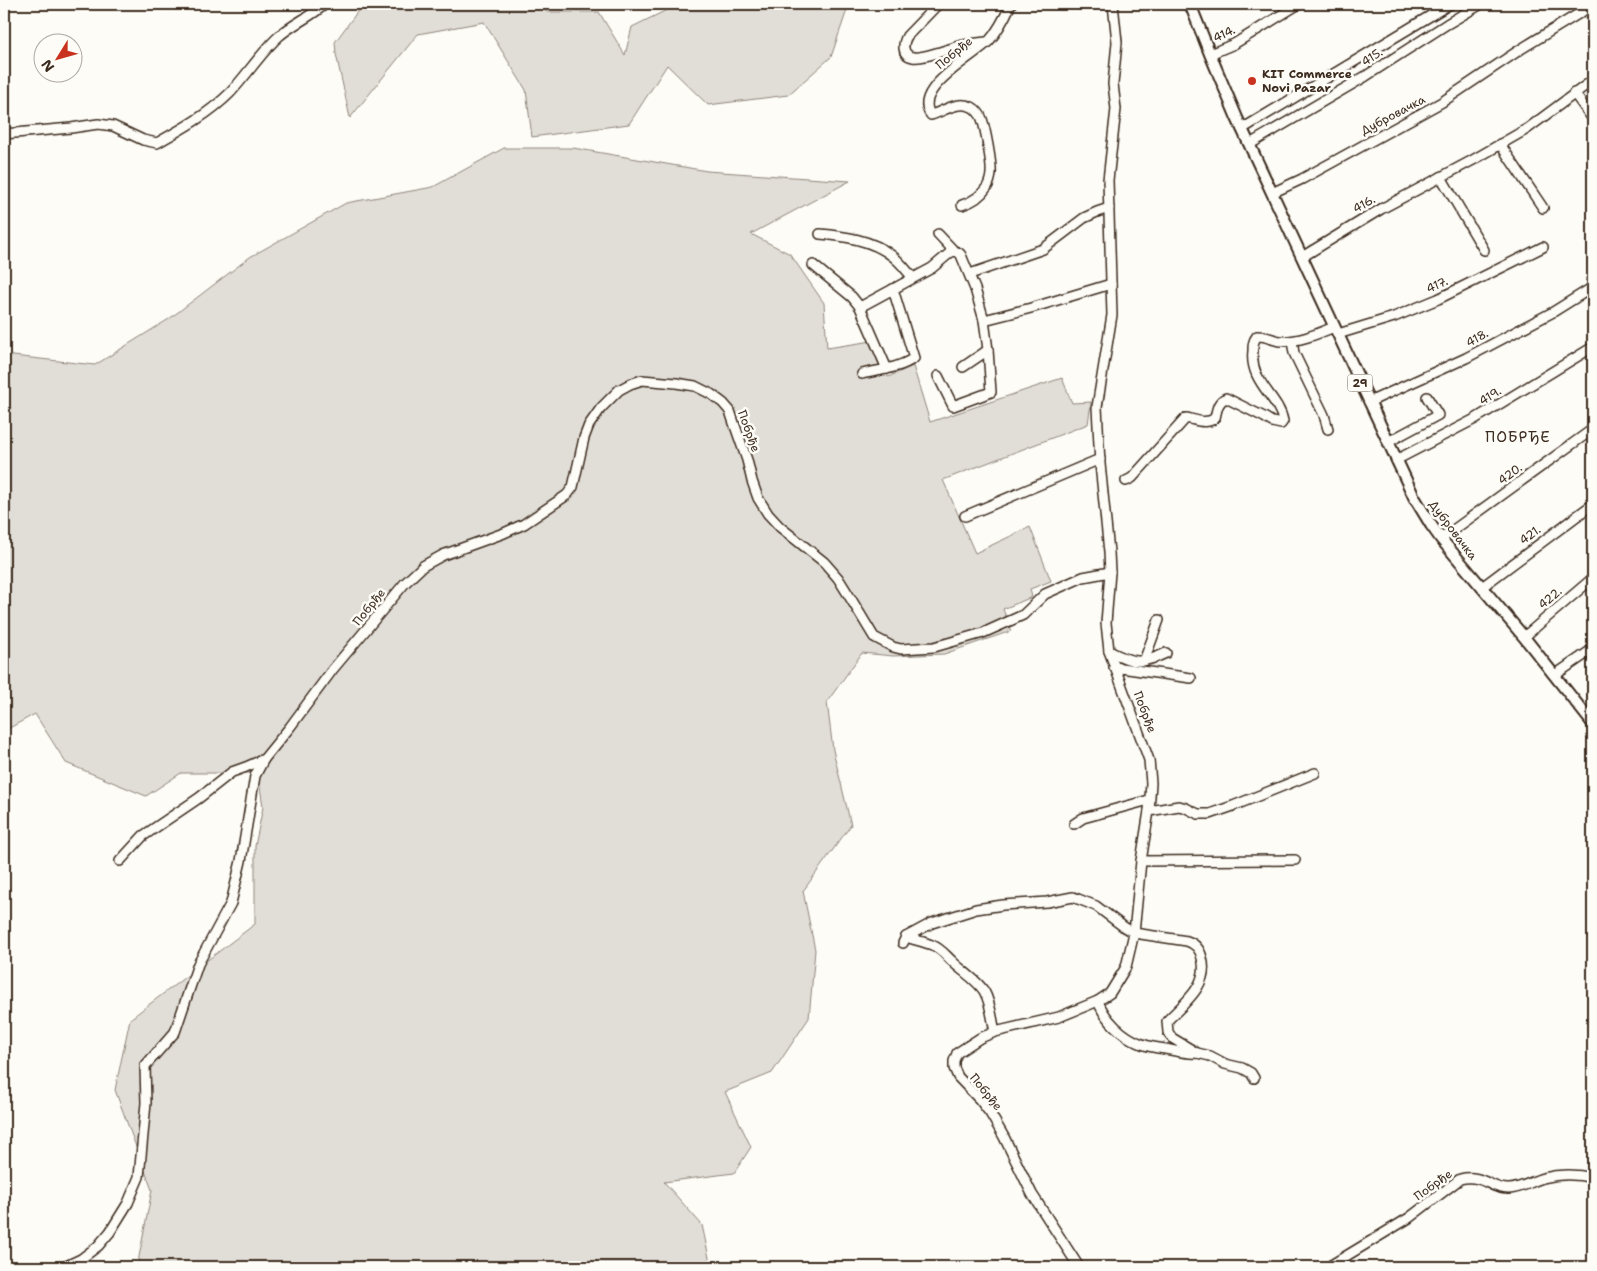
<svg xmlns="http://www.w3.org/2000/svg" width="1597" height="1271" font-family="'Shantell Sans',sans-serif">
<rect width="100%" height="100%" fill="#fdfcf7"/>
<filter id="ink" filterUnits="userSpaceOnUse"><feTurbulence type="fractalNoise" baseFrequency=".02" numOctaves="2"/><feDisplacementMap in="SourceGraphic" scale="10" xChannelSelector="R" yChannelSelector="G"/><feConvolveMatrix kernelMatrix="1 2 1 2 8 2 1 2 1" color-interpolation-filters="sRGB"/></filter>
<g filter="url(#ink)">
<g fill="#e1ded7" stroke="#8e847a">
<polygon points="363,4 536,4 547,12 599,12 625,55 632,27 677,5 677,4 849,4 831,57 788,95 708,105 667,65 629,124 532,137 526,90 484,22 418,34 350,118 336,54 335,42"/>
<polygon points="504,148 573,148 707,171 850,181 751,234 790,254 824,303 827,348 872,341 888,377 913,366 930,422 1062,378 1072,403 1091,402 1088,424 943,480 975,553 1030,527 1051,581 1030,589 1032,597 1003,609 1011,631 944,654 893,656 862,653 827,702 833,750 851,825 803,891 815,950 809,1018 772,1073 725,1092 751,1147 734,1173 664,1182 702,1225 711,1267 137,1267 152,1190 115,1090 130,1019 255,924 255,846 263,807 258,773 181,773 146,796 66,763 35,714 4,731 4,355 95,365 169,319 250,257 346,203 433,187"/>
</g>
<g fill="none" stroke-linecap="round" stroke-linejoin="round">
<defs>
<g id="minor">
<path d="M938,4L907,36C903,43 901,55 913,57C923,59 947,49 959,46C968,44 977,43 986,42"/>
<polyline points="1210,54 1234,44 1299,4"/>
<polyline points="1574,93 1593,119"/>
<polyline points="1242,129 1450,4"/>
<path d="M4,134L71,128L98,124L113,126L143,140L157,143C182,129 209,114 230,93C246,76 261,53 278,37C292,24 311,17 325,4"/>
<polyline points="1250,144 1366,76 1447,24 1481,4"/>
<polyline points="1500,144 1543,208"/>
<polyline points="1441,177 1484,250"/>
<polyline points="1272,193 1302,179 1442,102 1521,49 1593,5"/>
<path d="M962,205C972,202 981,196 987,187C989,184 991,177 991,173C992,164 985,127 982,119C981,115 976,109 972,107C958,100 944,111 931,115C910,90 977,54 989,41C997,32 1006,15 1011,4"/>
<path d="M820,234C844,236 872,240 891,255C900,261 906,270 913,278"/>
<polyline points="938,234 954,251"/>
<polyline points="1302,257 1381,209 1473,160 1527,129 1593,80"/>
<polyline points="813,265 852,297 860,307 887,369"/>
<polyline points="970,274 1043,249 1084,218 1097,212 1109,208"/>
<path d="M860,307L932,268L951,252C955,251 958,251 961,255L975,289L984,320L1031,308L1111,284"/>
<polyline points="1338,334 1394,317 1438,299 1543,247"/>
<polyline points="1292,341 1294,353 1324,415 1328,429"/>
<polyline points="963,367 988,350"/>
<path d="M862,374C880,370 900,368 914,358L893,289"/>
<polyline points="938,376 953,406 991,392 988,350 984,320"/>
<polyline points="1369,402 1466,358 1553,312 1593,287"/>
<polyline points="1388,442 1438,415 1427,397"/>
<polyline points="1396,460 1475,419 1593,347"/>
<path d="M1126,481L1132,478L1186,418C1196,420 1206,425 1215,418C1217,410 1217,402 1226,398L1264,417L1272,422L1281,424L1283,421C1279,397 1249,382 1253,351C1253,345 1253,341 1257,336C1265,335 1272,340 1280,341C1299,342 1317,334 1334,327"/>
<polyline points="965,516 1100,459"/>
<polyline points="1441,539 1593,429"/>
<polyline points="1482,587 1593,504"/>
<polyline points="1524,637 1593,578"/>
<path d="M1109,651C1133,663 1141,665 1166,653"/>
<polyline points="1144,661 1159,620"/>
<polyline points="1114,667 1191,678"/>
<polyline points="1555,675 1593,649"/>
<polyline points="1149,811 1179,806 1186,808 1198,814 1210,814 1233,806 1315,773"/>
<polyline points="1074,824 1083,818 1149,800"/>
<polyline points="120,861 143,836 199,798 232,772 246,767 264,759 290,727 333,669 405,583 423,566 443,555 504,533 524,524 567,495 573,487 584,438 589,425 601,408 619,390 630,384 642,380 676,383 695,386 711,394 723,403 730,411 734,423 747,460 752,481 758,498 768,514 780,527 824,562 838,578 848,594 874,637 893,647 901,649 934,647 983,633 1023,615 1045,594 1083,577 1110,572"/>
<polyline points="1141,861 1295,860"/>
<path d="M906,937C915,940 924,942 932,945C942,949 946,956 953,962C963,972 976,979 984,991C991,1003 992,1019 995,1032"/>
<path d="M903,943L906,937L932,923L976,909L1003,905L1047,902L1073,897L1096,906L1124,927L1134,933L1187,941C1196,944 1200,949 1202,958C1210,985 1183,1004 1167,1021L1168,1032L1172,1038L1197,1053L1210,1056L1225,1064L1242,1068L1251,1073L1254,1078"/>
<path d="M1098,1001C1105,1020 1123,1037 1142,1044C1150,1047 1158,1048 1165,1049C1176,1051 1186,1054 1197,1053"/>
<polyline points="64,1267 81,1259 98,1246 110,1232 128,1203 139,1177 146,1103 145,1066 175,1032 198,964 231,903 241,861 255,776 264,759"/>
<polyline points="1079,1267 1032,1194 1004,1137 990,1113 980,1100 958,1077 954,1068 954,1061 957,1053 980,1038 995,1032 1059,1017 1098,1001 1110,993 1126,967 1134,933 1141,861 1149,811 1151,783 1149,760 1109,651 1106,623 1110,572 1109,552 1100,464 1097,407 1112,315 1108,180 1116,109 1113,84 1117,42 1113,4"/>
<path d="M1328,1267L1409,1218L1460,1179C1483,1173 1491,1190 1509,1189C1520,1189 1532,1181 1543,1178C1559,1174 1577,1174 1593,1178"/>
</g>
<polyline id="major" points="1190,4 1210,54 1237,118 1414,497 1431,525 1441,539 1524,637 1593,724"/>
</defs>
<use href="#minor" stroke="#3b2a1e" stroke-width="12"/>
<use href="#major" stroke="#3b2a1e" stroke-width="14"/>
<use href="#minor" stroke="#fdfcf7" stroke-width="9"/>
<use href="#major" stroke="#fdfcf7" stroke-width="10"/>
</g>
</g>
<circle fill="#c8321e" stroke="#fdfcf7" stroke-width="2" cx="1252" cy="81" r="5"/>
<g text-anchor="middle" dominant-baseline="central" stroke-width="5" stroke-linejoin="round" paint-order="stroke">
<rect fill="#fdfcf7" stroke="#75695f" stroke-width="1" x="1347.5" y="374.5" width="25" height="17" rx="4"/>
<g font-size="11" font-weight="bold" fill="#3b2a1e">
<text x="1360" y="383">29</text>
</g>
<g font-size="12" fill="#3b2a1e" stroke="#fdfcf7">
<text transform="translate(1224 34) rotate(-26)">414.</text>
<text transform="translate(954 53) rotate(-39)">Побрђе</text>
<text transform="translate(1372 57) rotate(-33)">415.</text>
<text transform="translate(1393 115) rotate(-28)">Дубровачка</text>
<text transform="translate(1364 204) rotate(-30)">416.</text>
<text transform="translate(1437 285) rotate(-24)">417.</text>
<text transform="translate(1477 338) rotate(-29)">418.</text>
<text transform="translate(1490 396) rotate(-32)">419.</text>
<text transform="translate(749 431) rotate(70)">Побрђе</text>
<text transform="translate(1510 474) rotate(-36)">420.</text>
<text transform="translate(1453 530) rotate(53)">Дубровачка</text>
<text transform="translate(1530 535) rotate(-37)">421.</text>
<text transform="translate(1550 598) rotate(-40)">422.</text>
<text transform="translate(369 607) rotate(-51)">Побрђе</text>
<text transform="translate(1145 712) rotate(69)">Побрђе</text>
<text transform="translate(986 1092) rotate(51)">Побрђе</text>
<text transform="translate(1433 1185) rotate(-36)">Побрђе</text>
</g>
<g font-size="12" font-weight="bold" fill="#3b2a1e" stroke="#fdfcf7" text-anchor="start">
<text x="1262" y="74">KIT Commerce<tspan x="1262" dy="14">Novi Pazar</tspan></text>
</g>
<g font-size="15" letter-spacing="1" fill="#3b2a1e" stroke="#fdfcf7">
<text x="1518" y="437">ПОБРЂЕ</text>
</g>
</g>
<rect width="1597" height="1271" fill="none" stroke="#fdfcf7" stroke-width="20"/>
<rect x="10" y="10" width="1577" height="1251" fill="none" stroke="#3b2a1e" stroke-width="2" filter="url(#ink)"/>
<g transform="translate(58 58) rotate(233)"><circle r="24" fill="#fdfcf7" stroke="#afa8a0"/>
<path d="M0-4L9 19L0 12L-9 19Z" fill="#c8321e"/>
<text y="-8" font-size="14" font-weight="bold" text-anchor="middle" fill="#3b2a1e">N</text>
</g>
</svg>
